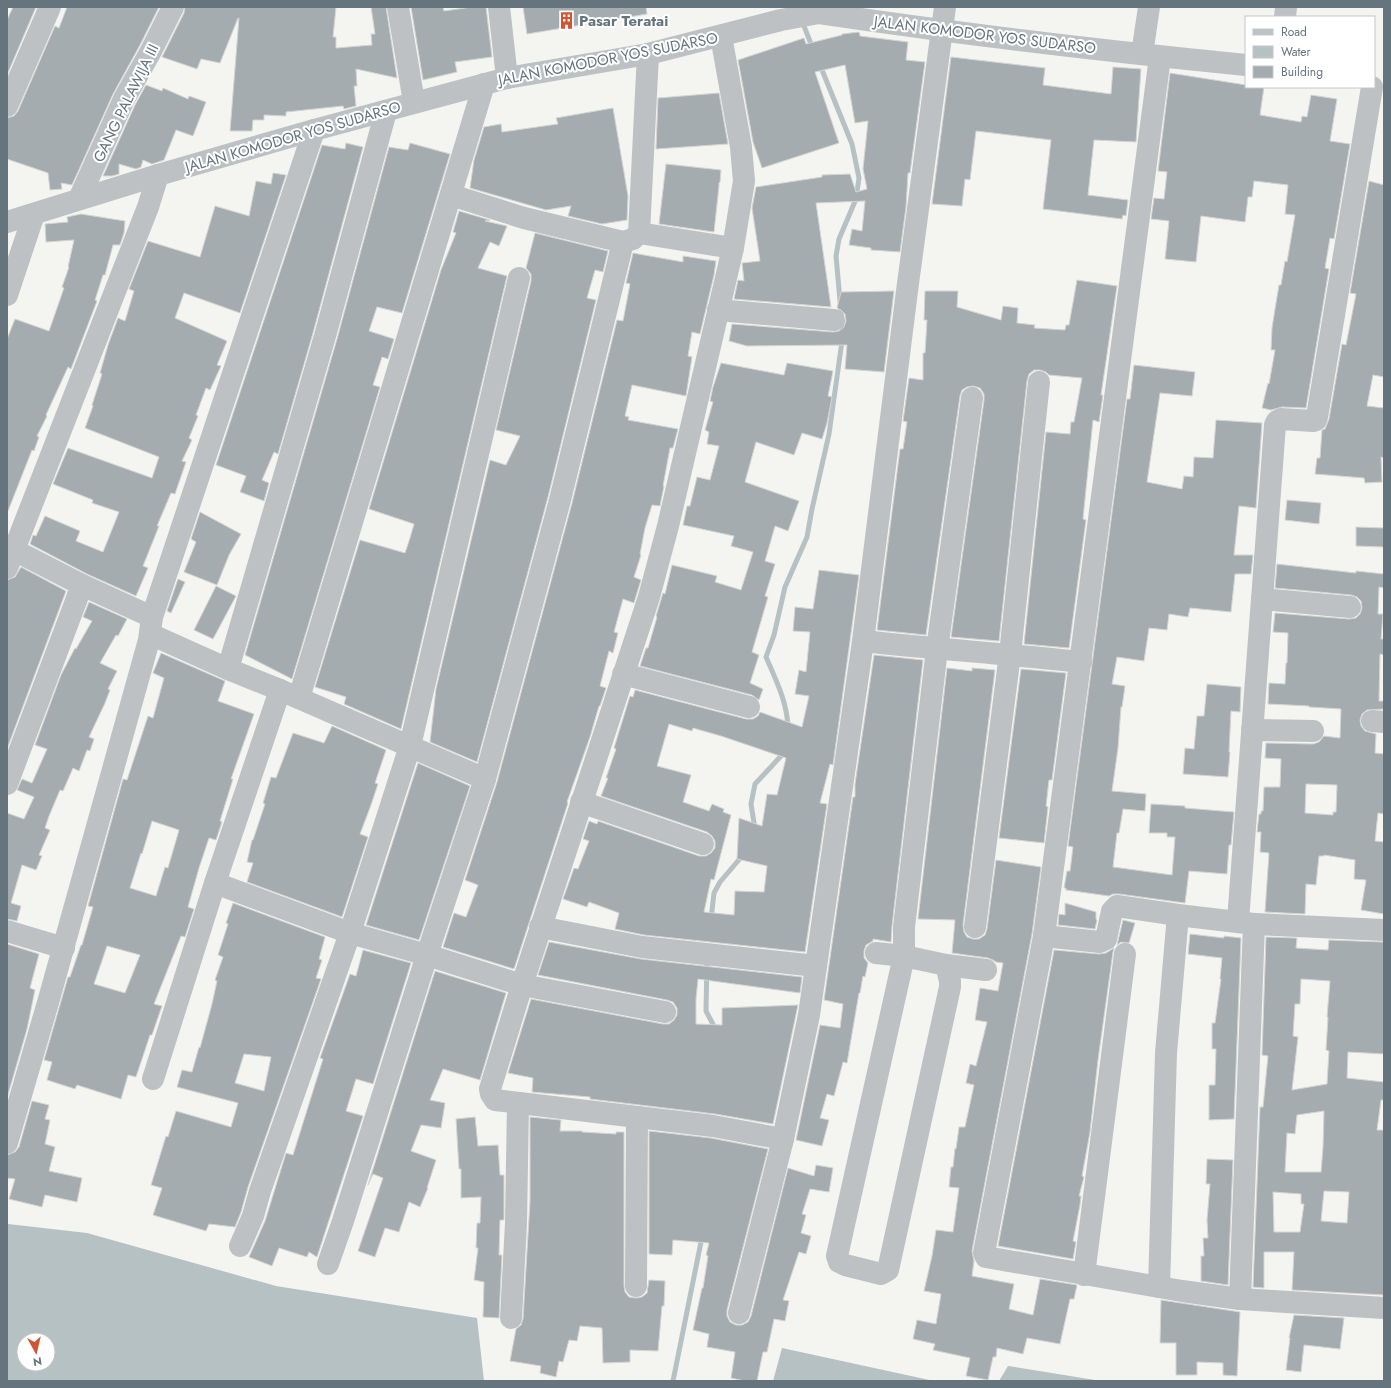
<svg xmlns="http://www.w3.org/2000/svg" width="1391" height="1388" font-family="Jost,sans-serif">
<rect width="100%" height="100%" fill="#f4f4f0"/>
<g fill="#b6c1c4" fill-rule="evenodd">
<path d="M8,1224L87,1233L276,1286L477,1318L484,1381H7V1225ZM24,1340H48V1364H24Z"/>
<polygon points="782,1348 934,1381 773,1381"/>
<polygon points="1008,1366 1101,1381 999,1381"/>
</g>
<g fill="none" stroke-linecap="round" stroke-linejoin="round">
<g stroke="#b6c1c4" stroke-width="5">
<polyline points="802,21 813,49"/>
<path d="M788,727C787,702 776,680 766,657L774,635L785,587L807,537L812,509L829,434L843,334L836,256L839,239L856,199L859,178L852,144L820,65"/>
<polyline points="755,829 751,804 755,784 781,756 783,750"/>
<polyline points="711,919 714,893 720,882 743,855"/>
<polyline points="707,959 706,1011 716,1030"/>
<polyline points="673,1381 702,1237"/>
</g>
</g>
<g fill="#a4acb0" stroke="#d5d5d3" fill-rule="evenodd">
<polygon points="13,7 36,7 7,75 7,20"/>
<polygon points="67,7 159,7 140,45 113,94 72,185 61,183 62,189 50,190 48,173 7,159 7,118 14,116 18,111 55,26 59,28"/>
<polygon points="185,7 336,7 333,37 336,37 336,48 372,45 371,34 375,34 371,7 386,7 397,78 356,69 357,86 354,86 356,106 344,109 343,106 286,112 286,116 264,115 264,120 253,120 252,131 230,131 239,18 238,18 220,63 201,59 197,69 162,57 184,13"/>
<polygon points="411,7 443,7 444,11 472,7 486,7 492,57 455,62 457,72 423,80"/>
<polygon points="523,7 646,7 647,14 527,34"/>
<polygon points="859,32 860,36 908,42 906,60 925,62 910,173 908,173 906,207 900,252 871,250 871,248 849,245 852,229 862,231 865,201 816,203 831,307 734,299 738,280 744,281 742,263 760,261 752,208 756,187 822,177 822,175 850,174 856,192 867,189 863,169 868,121 855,123 845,65 815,72 839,143 762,168 753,142 738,60 804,38 806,44 842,35 842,34"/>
<polygon points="951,57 1045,68 1043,85 1111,94 1113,67 1141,69 1136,142 1094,140 1088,195 1128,200 1126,216 1123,215 1122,219 1043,209 1051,140 976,131 970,180 965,179 962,206 932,204"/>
<polygon points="1170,73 1246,85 1246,87 1264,87 1260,115 1301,122 1302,116 1307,117 1311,95 1337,99 1330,141 1350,144 1334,239 1330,238 1325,268 1329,269 1306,408 1282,407 1271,410 1262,408 1268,383 1269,384 1275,350 1271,350 1272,328 1275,309 1279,285 1281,285 1285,261 1287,262 1295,215 1285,214 1288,185 1254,181 1252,197 1248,197 1245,222 1201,216 1196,262 1165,259 1169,221 1151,219 1154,198 1164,199 1167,172 1158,171"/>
<polygon points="146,85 162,91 163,88 188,99 189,96 206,102 193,136 176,130 164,160 152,164 143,160 141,167 136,169 119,164 119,174 112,176 103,176 135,105"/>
<polygon points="719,93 728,144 656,149 658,98"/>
<polygon points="613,108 628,196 627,220 602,224 568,216 571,206 546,210 470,188 474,160 484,127 501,124 502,132 558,124 556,118"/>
<polygon points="346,143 363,147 313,333 278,454 274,452 262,480 269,483 264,501 240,492 246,476 216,465 322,145 345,149"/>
<polygon points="410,143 450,154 402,313 377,307 369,331 394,339 388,359 382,357 373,385 380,387 292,679 245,655 337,339 389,147 408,150"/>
<polygon points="666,164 721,170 720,182 719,183 719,186 714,232 659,224"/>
<polygon points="273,173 286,175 240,313 184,293 175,318 227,341 217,365 221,366 210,390 206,388 196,415 198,416 189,438 192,440 182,461 186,462 175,494 171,493 157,526 159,526 143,566 148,568 136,596 87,574 30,544 33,535 36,536 45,516 80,531 76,541 103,552 119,512 92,503 93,500 53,484 68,448 152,478 159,457 85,428 93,406 92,405 102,374 100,373 108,345 118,318 125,321 134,291 129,289 148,241 200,257 215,206 249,216 256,181 271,184"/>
<polygon points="1369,181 1384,185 1384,377 1373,375 1367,406 1384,408 1384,458 1381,457 1382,482 1365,483 1364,478 1315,474 1317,458 1320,458 1322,430 1325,429 1329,419 1342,344 1346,345 1356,294 1350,293"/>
<polygon points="459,211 490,220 485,221 507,226 499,246 490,242 478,268 507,276 401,729 344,704 346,697 315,687 360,540 405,553 410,538 414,524 369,509 441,270 456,233 453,232"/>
<polygon points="81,214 125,221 124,233 120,245 113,245 105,275 103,275 95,300 97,301 71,369 68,367 46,415 47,416 37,436 39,437 34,451 32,450 8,511 7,511 7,339 15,319 49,331 64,288 62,287 69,267 68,267 74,240 46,242 45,224 68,222 67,217"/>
<polygon points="535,233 608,251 603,272 595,270 587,298 596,300 548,497 477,762 430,742 436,689 490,460 506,465 520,436 496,430 531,281 531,274 526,268"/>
<polygon points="633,253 683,262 683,256 716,261 714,275 700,334 692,332 688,356 692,357 686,396 632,385 625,416 629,417 628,420 678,429 673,448 670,448 663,486 664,486 660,506 652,505 645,528 640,554 641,555 634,577 641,580 637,593 634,603 623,599 614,632 618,633 613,653 609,651 600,686 606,688 600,706 599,706 590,737 567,802 568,803 514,969 443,947 454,913 466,917 478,885 465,880 497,782 572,503 617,320 623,321 630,284 626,283"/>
<polygon points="1077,280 1117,286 1101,395 1103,395 1099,422 1093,420 1083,519 1086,520 1069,648 1024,644 1046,432 1070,434 1071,422 1074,422 1082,378 1049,375 1046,372 1040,370 1034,370 1029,374 1027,381 999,641 951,637 984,400 984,394 980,388 973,386 967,387 962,390 960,396 926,635 877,630 900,449 903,449 907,422 903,421 909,378 923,380 923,353 925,353 927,320 924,320 925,291 958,291 957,307 1001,320 1003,306 1018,308 1017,323 1035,325 1034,328 1065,330 1066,325 1069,325"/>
<polygon points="894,291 884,372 845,369 847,345 747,346 729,341 732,324 833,332 839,331 844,327 846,321 845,314 841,310 837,308 841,292"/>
<polygon points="721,363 784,375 787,363 833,371 828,396 832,397 827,423 822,439 802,433 794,455 756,442 745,482 799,501 788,531 775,526 765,561 775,564 765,596 768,597 752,652 759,655 750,683 763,689 759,700 752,695 640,666 646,648 648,648 657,617 656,616 663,593 665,594 672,565 717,576 715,582 741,590 753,552 731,546 734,536 683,525 687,506 690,506 697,477 710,480 719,446 707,444 709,432 705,430 713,402 710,401 713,387"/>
<polygon points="1134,365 1195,372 1192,396 1160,393 1147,482 1182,489 1184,476 1193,477 1194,457 1213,458 1216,420 1262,423 1256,508 1239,506 1234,555 1253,555 1251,574 1235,574 1231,612 1190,608 1188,617 1169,614 1167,630 1149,628 1144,661 1117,657 1112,684 1125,686 1122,707 1121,707 1118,748 1112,791 1146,794 1145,811 1123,809 1119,833 1117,833 1113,867 1172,875 1175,837 1167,837 1167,833 1149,833 1151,804 1185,806 1185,808 1234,812 1231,845 1229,845 1227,874 1189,871 1185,903 1119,894 1113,894 1109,896 1066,890 1066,888 1064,888 1067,871 1070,871 1073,847 1068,846 1127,399 1130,399"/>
<polygon points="1287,500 1321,503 1319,524 1285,520"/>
<polygon points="200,512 241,534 229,555 217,585 184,572 196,542 191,539"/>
<polygon points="1356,527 1384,528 1384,547 1356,546"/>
<path d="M1277,564L1356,573V571L1384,574V588L1379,587L1378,614H1383L1381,639H1384V655L1380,654L1379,701H1384V709L1367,710L1362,714L1360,720L1361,726L1365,731L1376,734L1375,753L1384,754V814L1378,813L1375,841L1384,842V914L1361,910L1366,880L1354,879L1355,860L1324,855V856H1319L1316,885L1306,884L1305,914L1265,912L1269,853L1260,852L1261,832H1257L1259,814H1261V811H1263L1264,787H1280L1281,759L1265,758L1266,743L1313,744L1319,742L1324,736L1340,738L1341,709L1309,707V706L1268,704L1269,683L1285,684L1286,663H1287L1288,633L1273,632L1275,613L1349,619L1356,618L1360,614L1362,608L1361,601L1357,597L1351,595L1275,588ZM1306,784L1337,785L1336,812H1333V815L1305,813Z"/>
<polygon points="21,567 66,591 7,749 7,580 15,577"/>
<path d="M819,570L859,575L833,765L830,764L820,803L827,804L805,952L644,935L615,929L619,913L589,902L587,907L563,899L574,868L578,869L589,841L583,839L589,821L597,824L598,821L699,856H706L711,853L715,848V841L712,836L707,832L601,796L608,778H606L616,749L614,748L630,696L633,697L635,690L746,719H753L758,716L760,712L802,727L809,696L795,694L799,670L806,672L810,632L793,631L795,607L813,609ZM669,724L692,731L693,728L721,736L786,758L777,795L767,794L762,826L739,818L737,859L767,866L764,892L735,891L734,915L704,912L711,879L714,880L731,815L723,812L724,809L712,804L709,811L683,802L691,775L657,766Z"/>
<polygon points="178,579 185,582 171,613 167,611"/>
<polygon points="216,586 236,596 213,639 194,630"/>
<polygon points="89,602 127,619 118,636 116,635 100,663 117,671 108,689 110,690 105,703 89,737 94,739 90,751 87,750 79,771 73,768 63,791 60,790 49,816 45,828 50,830 39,855 42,856 36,870 22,865 11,903 21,906 17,921 7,919 7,813 24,819 34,797 17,790 22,779 32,783 47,749 35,745 61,675 75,648 76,649 92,621 83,617"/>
<path d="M161,653L225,681L218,701L254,714L231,779H233L220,821L222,822L216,840L209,838L199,868L188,907L194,909L185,937L181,936L154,1004L162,1006L152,1035H150L136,1077L128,1075L121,1099L77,1085L75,1089L47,1080L52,1062L44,1060L68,977H70L81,945H82L93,907L88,906L123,779L127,780L148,716L153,718L164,678L153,673ZM152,821L179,830L168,868L165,867L156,896L130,888L141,853L142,854ZM107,946L140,955L125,993L94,984Z"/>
<polygon points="874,655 923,660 892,926 891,942 873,939 873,941 866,945 864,951 864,958 868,963 865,977 863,976 860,993 859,993 847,1063 843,1062 834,1096 827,1094 820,1118 829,1120 822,1146 796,1140 820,1025 840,1028 843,1004 824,1000 853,797 855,797 855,784"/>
<polygon points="947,668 972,671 972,668 995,670 963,925 964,932 967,937 973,939 979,939 985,935 987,929 996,860 1041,867 1032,934 972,1251 974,1261 972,1276 1014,1284 1009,1309 1033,1315 1040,1279 1077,1285 1074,1299 1070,1299 1060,1344 1027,1338 1023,1354 997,1348 996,1357 993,1357 988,1380 966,1376 970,1358 933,1350 935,1344 913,1339 917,1320 936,1324 941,1294 924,1291 932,1256 936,1230 953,1232 959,1188 949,1187 951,1167 953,1167 955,1148 956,1149 959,1127 965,1127 974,1085 966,1083 970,1064 976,1066 987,1022 975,1020 980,988 998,991 1003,963 996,962 993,960 988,958 952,953 955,920 918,919"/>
<polygon points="1021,669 1066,673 1052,780 1049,780 1046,806 1048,807 1044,843 999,838"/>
<polygon points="1207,684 1241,687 1240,712 1231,711 1229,752 1230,752 1228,777 1183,774 1185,748 1194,749 1197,716 1204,716"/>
<polygon points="332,726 386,750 375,783 378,784 371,805 360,834 368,837 342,917 247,882 253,863 247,862 252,840 253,840 265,804 263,803 271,777 276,778 293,733 324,743"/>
<polygon points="418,763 470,786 419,940 366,925"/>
<path d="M233,903L325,937L319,959L322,960L316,978L321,979L248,1187L241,1212L235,1227L209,1224L206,1231L153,1215L162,1188L151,1185L166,1136L168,1137L176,1111L231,1127L238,1103L177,1087L182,1070L192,1072L199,1047L200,1048L212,1004L217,981L215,980L223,957L218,955L228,924L226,923ZM244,1054L271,1057L264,1091L235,1083Z"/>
<polygon points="1065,903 1096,912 1096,919 1097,920 1095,929 1058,925 1059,914 1065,915"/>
<polygon points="1123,920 1135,923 1129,943 1121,942 1117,945"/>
<polygon points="1190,934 1224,938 1224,936 1241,938 1234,1119 1209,1120 1209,1085 1215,1085 1216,1049 1212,1049 1212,1023 1215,1023 1221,979 1220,979 1222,958 1188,954"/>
<path d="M1266,937L1297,938L1296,948L1328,950L1329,940L1384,942V1054L1348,1052L1347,1078L1384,1082V1100H1381L1377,1130H1384V1295L1292,1290L1294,1252H1264V1288L1253,1287L1260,1107H1263L1268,1056L1262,1055ZM1301,979L1330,981L1327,1017H1328L1326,1050L1329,1051L1327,1084L1292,1090L1298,1037L1293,1036L1295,1004H1300ZM1324,1111L1323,1147L1321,1172H1285L1287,1133L1295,1134L1297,1115ZM1324,1191L1349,1192L1347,1223L1321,1221ZM1273,1192L1301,1194V1204H1304L1300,1232H1274Z"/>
<polygon points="549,942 641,959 802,977 800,993 698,979 696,999 696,1024 722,1025 722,1008 798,1005 773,1124 715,1114 590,1099 590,1097 532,1092 533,1078 508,1073 531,999 663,1024 669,1024 674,1020 677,1015 677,1008 673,1002 667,1000 538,975"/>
<polygon points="7,944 39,954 30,988 35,990 27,1029 7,1098"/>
<polygon points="1114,948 1113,952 1098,1060 1090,1132 1082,1176 1084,1177 1079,1196 1081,1196 1080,1205 1073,1241 1076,1242 1073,1259 998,1246 1054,950 1099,954 1106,953"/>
<polygon points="363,950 411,963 373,1084 356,1079 346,1111 363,1116 317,1257 309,1252 307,1257 279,1248 272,1266 249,1257 265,1221 286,1153 293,1155 323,1059 320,1058 350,974 356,976"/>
<polygon points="435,971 506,993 480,1080 443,1069 430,1100 445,1103 441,1128 421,1125 411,1151 436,1160 427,1188 428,1188 420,1207 409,1202 399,1232 385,1228 375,1257 358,1251 383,1178 373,1174 368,1185"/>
<polygon points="32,1101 49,1105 45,1119 50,1120 45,1144 55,1147 49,1171 82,1178 77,1202 45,1195 42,1207 9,1199 15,1179 7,1178 7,1155 15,1152 19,1147"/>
<polygon points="475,1117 478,1146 498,1145 500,1175 504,1175 504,1220 500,1220 499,1255 502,1255 499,1318 483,1317 484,1282 474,1280 478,1248 476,1248 477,1223 480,1223 481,1197 461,1198 461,1169 459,1169 456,1119"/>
<polygon points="530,1117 561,1120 560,1131 582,1131 582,1132 616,1134 616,1132 624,1132 624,1286 625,1292 629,1297 636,1298 642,1297 647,1293 649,1280 665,1281 664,1306 662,1306 658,1351 630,1350 630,1362 603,1363 602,1328 580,1326 577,1341 569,1340 563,1362 559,1361 556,1377 540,1373 541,1366 510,1361 516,1329 521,1325 523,1319 530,1201"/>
<polygon points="649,1131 711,1138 768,1149 727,1310 727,1316 730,1322 736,1325 742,1325 748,1322 751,1316 788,1168 814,1176 816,1165 833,1168 829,1192 810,1189 802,1214 806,1215 801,1233 811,1236 806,1254 799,1252 783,1300 789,1301 785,1321 774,1319 767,1352 763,1352 757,1381 745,1381 731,1378 735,1352 707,1347 709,1334 693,1330 702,1288 703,1288 708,1256 706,1255 709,1243 673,1240 672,1255 649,1254"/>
<polygon points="1207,1159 1233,1160 1228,1285 1201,1281 1201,1256 1204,1256 1203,1238 1208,1238 1207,1220 1210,1184 1206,1184"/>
<polygon points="1161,1300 1240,1312 1237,1376 1223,1375 1223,1363 1197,1362 1197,1375 1176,1375 1176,1343 1160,1343"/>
<polygon points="1294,1315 1344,1318 1340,1349 1304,1345 1301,1372 1286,1370 1290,1338 1289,1338"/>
</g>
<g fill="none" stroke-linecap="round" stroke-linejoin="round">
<g stroke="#bdc1c4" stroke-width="22">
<polyline points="398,7 414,102"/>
<polyline points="499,7 507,78"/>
<polyline points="1285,17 1286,7"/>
<polyline points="721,36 741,147 744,181 733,248 668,526 649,597 522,985 490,1089 491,1094 495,1100 713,1126 783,1139"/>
<polyline points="1142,54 1149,7"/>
<polyline points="1160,57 1044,936 984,1253 986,1257 1182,1291 1240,1299 1384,1308"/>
<polyline points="7,106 50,7"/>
<polyline points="451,195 524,218 623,242"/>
<polyline points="79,199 124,99 151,51 173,7"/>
<path d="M7,222L158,175L314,130L507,78L648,54L781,20L819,13C961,34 1103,51 1246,65"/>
<polyline points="639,233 733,248"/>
<polyline points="7,295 34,214"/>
<polyline points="718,310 834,320"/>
<polyline points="14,550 82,585 152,617"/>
<polyline points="7,568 148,207 158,175"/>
<polyline points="1262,599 1350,607"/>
<polyline points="150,634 228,669 280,690 485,779"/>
<polyline points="863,641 907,291 945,7"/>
<polyline points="228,669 325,336 386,111"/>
<polyline points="623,674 749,707"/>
<polyline points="299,698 484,84"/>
<polyline points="1372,721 1384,722"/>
<polyline points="1252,730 1313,731"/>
<polyline points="7,784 82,585"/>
<polyline points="581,802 703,844"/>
<polyline points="215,883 350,933 427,955 522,985 665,1012"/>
<polyline points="1238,921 1275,425 1277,421 1281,419 1313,421 1316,420 1317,417 1372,87"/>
<polyline points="1254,924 1384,930"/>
<polyline points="540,927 642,947 816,966"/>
<polyline points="975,927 1010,654 1039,382"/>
<polyline points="7,931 64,948"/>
<polyline points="1044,936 1100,942 1106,939 1112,911 1117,906 1178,915 1254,924 1240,1299"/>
<polyline points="876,953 904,956 946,965 950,981 950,987 888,1270 881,1274 845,1265 839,1262 837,1256 904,956 904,927 937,649 972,398"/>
<polyline points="946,965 986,970"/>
<polyline points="153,1079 215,883 280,690"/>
<polyline points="7,1143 49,999 149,640 152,617 314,130"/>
<polyline points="240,1246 253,1216 260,1191 350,933 410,746 519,278"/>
<polyline points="328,1264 343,1221 427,955 485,779 560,500 623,242 633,239 639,233 648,54"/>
<polyline points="1084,1275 1125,954"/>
<polyline points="636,1286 637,1117"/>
<polyline points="1159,1287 1166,1053 1178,915"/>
<path d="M739,1313L783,1139L809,1015L863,641C935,649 1008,654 1081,662"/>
<polyline points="511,1318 516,1223 518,1103"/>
</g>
</g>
<defs>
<symbol id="building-bare" viewBox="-9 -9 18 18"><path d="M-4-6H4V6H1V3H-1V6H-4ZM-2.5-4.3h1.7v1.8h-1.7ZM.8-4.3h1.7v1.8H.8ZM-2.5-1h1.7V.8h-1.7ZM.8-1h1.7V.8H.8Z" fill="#d15533" stroke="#fff" stroke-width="2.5" paint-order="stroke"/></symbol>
</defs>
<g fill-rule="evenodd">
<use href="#building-bare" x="554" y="8" width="25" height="25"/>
</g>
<g text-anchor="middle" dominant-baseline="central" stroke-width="4" stroke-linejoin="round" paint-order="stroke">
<g font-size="15" font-weight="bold" fill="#66747e" stroke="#fff" text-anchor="start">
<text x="579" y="21">Pasar Teratai</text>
</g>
<g font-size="15" fill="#66747e" stroke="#fff">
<text transform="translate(985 35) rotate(7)">JALAN KOMODOR YOS SUDARSO</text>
<text transform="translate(608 59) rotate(-11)">JALAN KOMODOR YOS SUDARSO</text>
<text transform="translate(126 103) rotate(-64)">GANG PALAWIJA III</text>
<text transform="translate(293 137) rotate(-16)">JALAN KOMODOR YOS SUDARSO</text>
</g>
</g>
<rect width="1391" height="1388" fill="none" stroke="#66747e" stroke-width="16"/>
<rect x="1245" y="16" width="130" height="72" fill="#ffffff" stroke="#c2c7cb"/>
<rect x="1253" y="29" width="20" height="6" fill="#bdc1c4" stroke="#c2c7cb"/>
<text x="1281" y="36" font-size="12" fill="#66747e">Road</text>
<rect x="1253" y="46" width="20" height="12" fill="#b6c1c4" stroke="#c2c7cb"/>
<text x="1281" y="56" font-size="12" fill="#66747e">Water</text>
<rect x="1253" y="66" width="20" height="12" fill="#a4acb0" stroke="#c2c7cb"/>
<text x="1281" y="76" font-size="12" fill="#66747e">Building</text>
<g transform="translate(36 1352) rotate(172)"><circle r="19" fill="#ffffff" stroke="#c2c7cb"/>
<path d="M0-3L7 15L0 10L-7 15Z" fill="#d15533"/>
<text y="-6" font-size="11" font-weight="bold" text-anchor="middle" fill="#66747e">N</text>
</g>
</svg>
